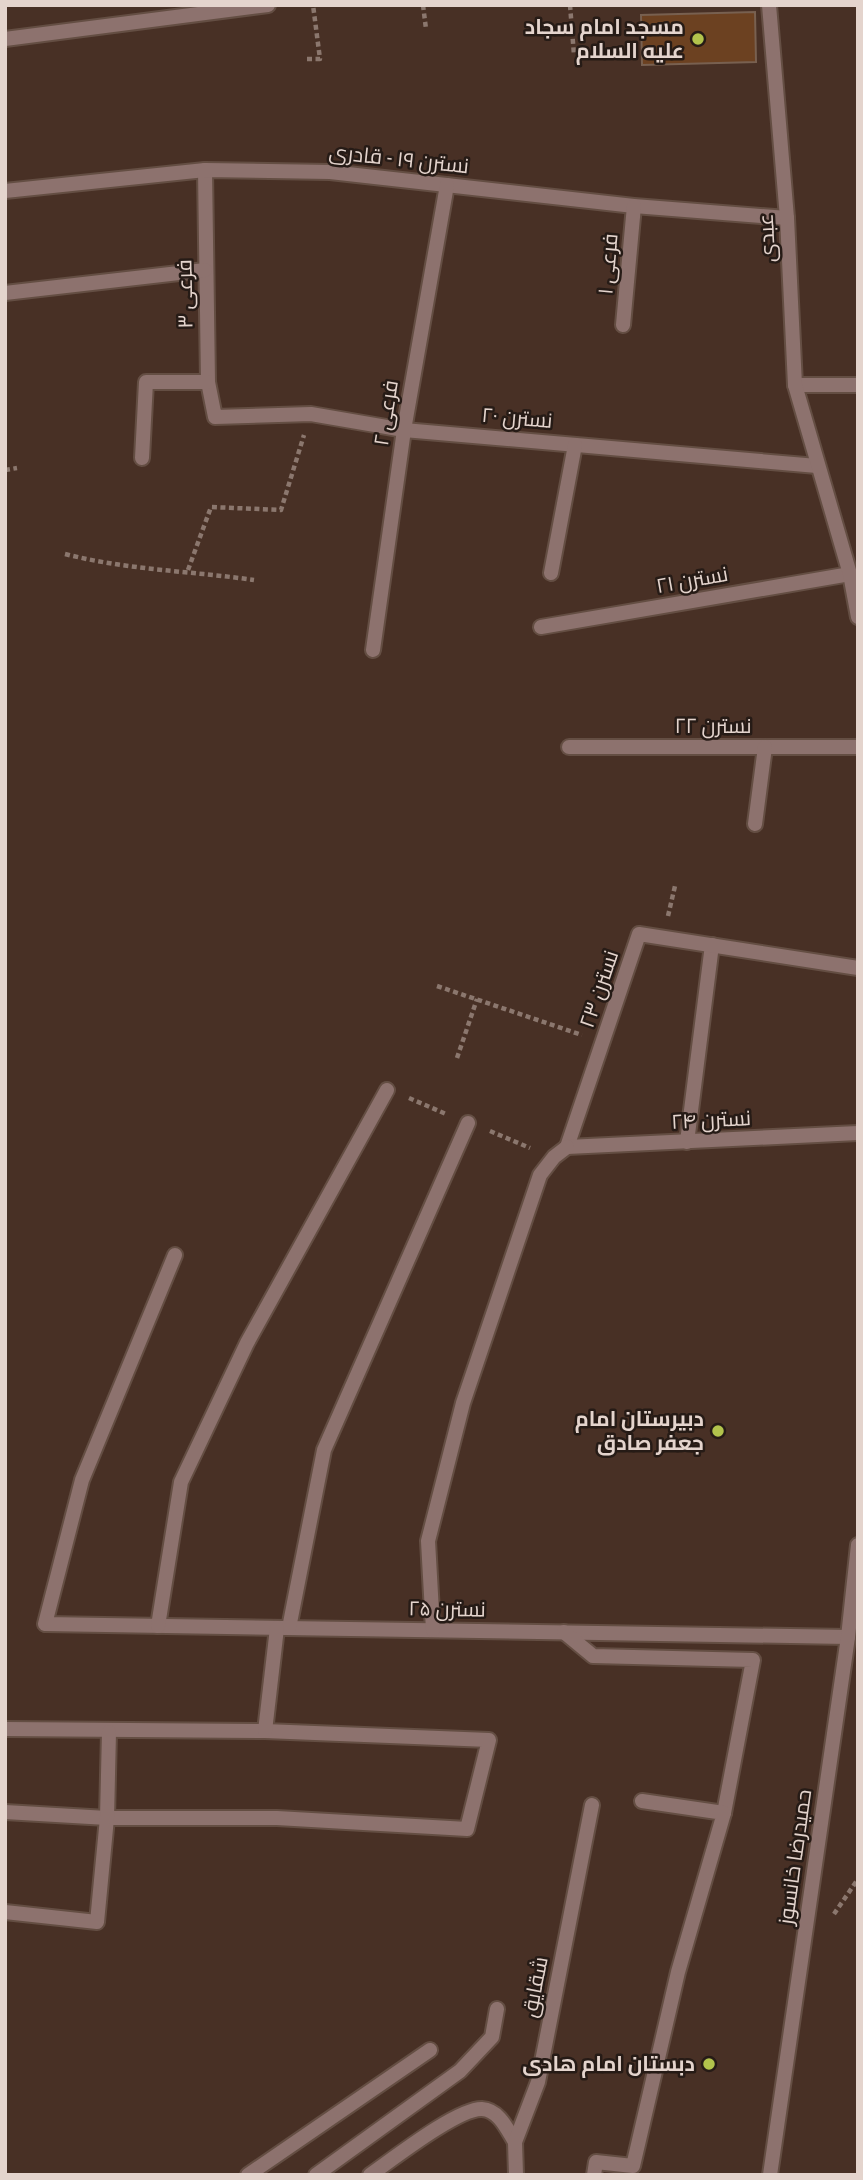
<svg xmlns="http://www.w3.org/2000/svg" width="863" height="2180" font-family="'Roboto Condensed',Cairo,sans-serif">
<rect width="100%" height="100%" fill="#483025"/>
<polygon fill="#6c4121" stroke="#786050" stroke-width="2" points="755,12 756,62 642,65 641,15"/>
<g fill="none" stroke-linecap="round" stroke-linejoin="round">
<defs>
<g id="minor">
<polyline points="5,39 268,5"/>
<polyline points="205,170 208,382 215,417 311,414 404,430 817,466"/>
<polyline points="5,191 205,170 330,172 634,206 787,218"/>
<polyline points="5,293 205,270"/>
<polyline points="623,325 634,206"/>
<polyline points="795,385 858,385"/>
<polyline points="142,458 146,382 208,382"/>
<polyline points="551,573 575,445"/>
<polyline points="541,627 850,574"/>
<polyline points="373,650 404,430 447,185"/>
<polyline points="569,747 858,747"/>
<polyline points="755,824 765,747"/>
<polyline points="687,1142 712,945"/>
<polyline points="567,1147 639,934 858,968"/>
<polyline points="567,1147 858,1133"/>
<polyline points="175,1255 82,1480 45,1624 848,1637"/>
<polyline points="158,1626 181,1482 247,1343 387,1090"/>
<polyline points="289,1628 324,1450 468,1123"/>
<polyline points="433,1630 428,1541 463,1403 540,1175 554,1157 567,1147"/>
<polyline points="564,1632 593,1656 753,1660 724,1813"/>
<polyline points="5,1729 265,1731 489,1740 467,1829 277,1818 107,1818 5,1812"/>
<polyline points="265,1731 277,1628"/>
<polyline points="5,1912 97,1922 107,1818 109,1732"/>
<polyline points="248,2175 430,2050"/>
<polyline points="316,2175 460,2071 492,2037 497,2009"/>
<path d="M370,2175C393,2159 458,2108 482,2109C499,2110 507,2129 515,2142"/>
<polyline points="516,2175 515,2142 538,2082 592,1805"/>
<polyline points="594,2175 596,2162 633,2166 678,1972 724,1813 642,1801"/>
</g>
<g id="tertiary">
<polyline points="769,5 787,218 795,385 850,574 858,617"/>
<polyline points="770,2175 848,1637 858,1545"/>
</g>
</defs>
<use href="#minor" stroke="#644e43" stroke-width="18"/>
<use href="#tertiary" stroke="#644e43" stroke-width="18"/>
<g stroke="#8b776e" stroke-width="4.5" stroke-dasharray="5 3.5" stroke-linecap="butt">
<polyline points="423,5 426,29"/>
<polyline points="570,5 574,55"/>
<polyline points="307,59 320,59 313,5"/>
<polyline points="5,470 17,468"/>
<path d="M65,554C127,570 191,571 254,580"/>
<polyline points="188,570 211,507 281,510 304,435"/>
<polyline points="668,916 675,886"/>
<polyline points="437,986 582,1035"/>
<polyline points="457,1058 477,999"/>
<polyline points="409,1098 446,1114"/>
<polyline points="490,1131 530,1148"/>
<polyline points="834,1914 858,1879"/>
</g>
<use href="#minor" stroke="#8d726e" stroke-width="14"/>
<use href="#tertiary" stroke="#8d726e" stroke-width="14"/>
</g>
<g fill="#b2c34c" stroke="#261b16" stroke-width="2.5">
<circle cx="698" cy="39" r="7"/>
<circle cx="718" cy="1431" r="7"/>
<circle cx="709" cy="2064" r="7"/>
</g>
<g text-anchor="middle" dominant-baseline="central" stroke-width="5" stroke-linejoin="round" paint-order="stroke">
<g font-size="21" font-weight="bold" fill="#e4d4cd" stroke="#261b16" text-anchor="end">
<text x="684" y="27">مسجد امام سجاد<tspan x="684" dy="24">علیه السلام</tspan></text>
<text x="704" y="1419">دبیرستان امام<tspan x="704" dy="24">جعفر صادق</tspan></text>
<text x="695" y="2064">دبستان امام هادی</text>
</g>
<g font-size="21" fill="#e4d4cd" stroke="#261b16">
<text transform="translate(399 159) rotate(6)">نسترن ۱۹ - قادری</text>
<text transform="translate(767 238) rotate(-93)">عبدی</text>
<text transform="translate(608 264) rotate(-85)">فرعی ۱</text>
<text transform="translate(185 294) rotate(-91)">فرعی ۳</text>
<text transform="translate(386 413) rotate(-81)">فرعی ۲</text>
<text transform="translate(517 418) rotate(5)">نسترن ۲۰</text>
<text transform="translate(692 580) rotate(-10)">نسترن ۲۱</text>
<text x="713" y="726">نسترن ۲۲</text>
<text transform="translate(599 989) rotate(-71)">نسترن ۲۳</text>
<text transform="translate(711 1120) rotate(-3)">نسترن ۲۴</text>
<text transform="translate(447 1609) rotate(1)">نسترن ۲۵</text>
<text transform="translate(795 1857) rotate(-82)">حمیدرضا خانسوز</text>
<text transform="translate(535 1987) rotate(-79)">شقایق</text>
</g>
</g>
<rect width="863" height="2180" fill="none" stroke="#e4d4cd" stroke-width="14"/>
</svg>
